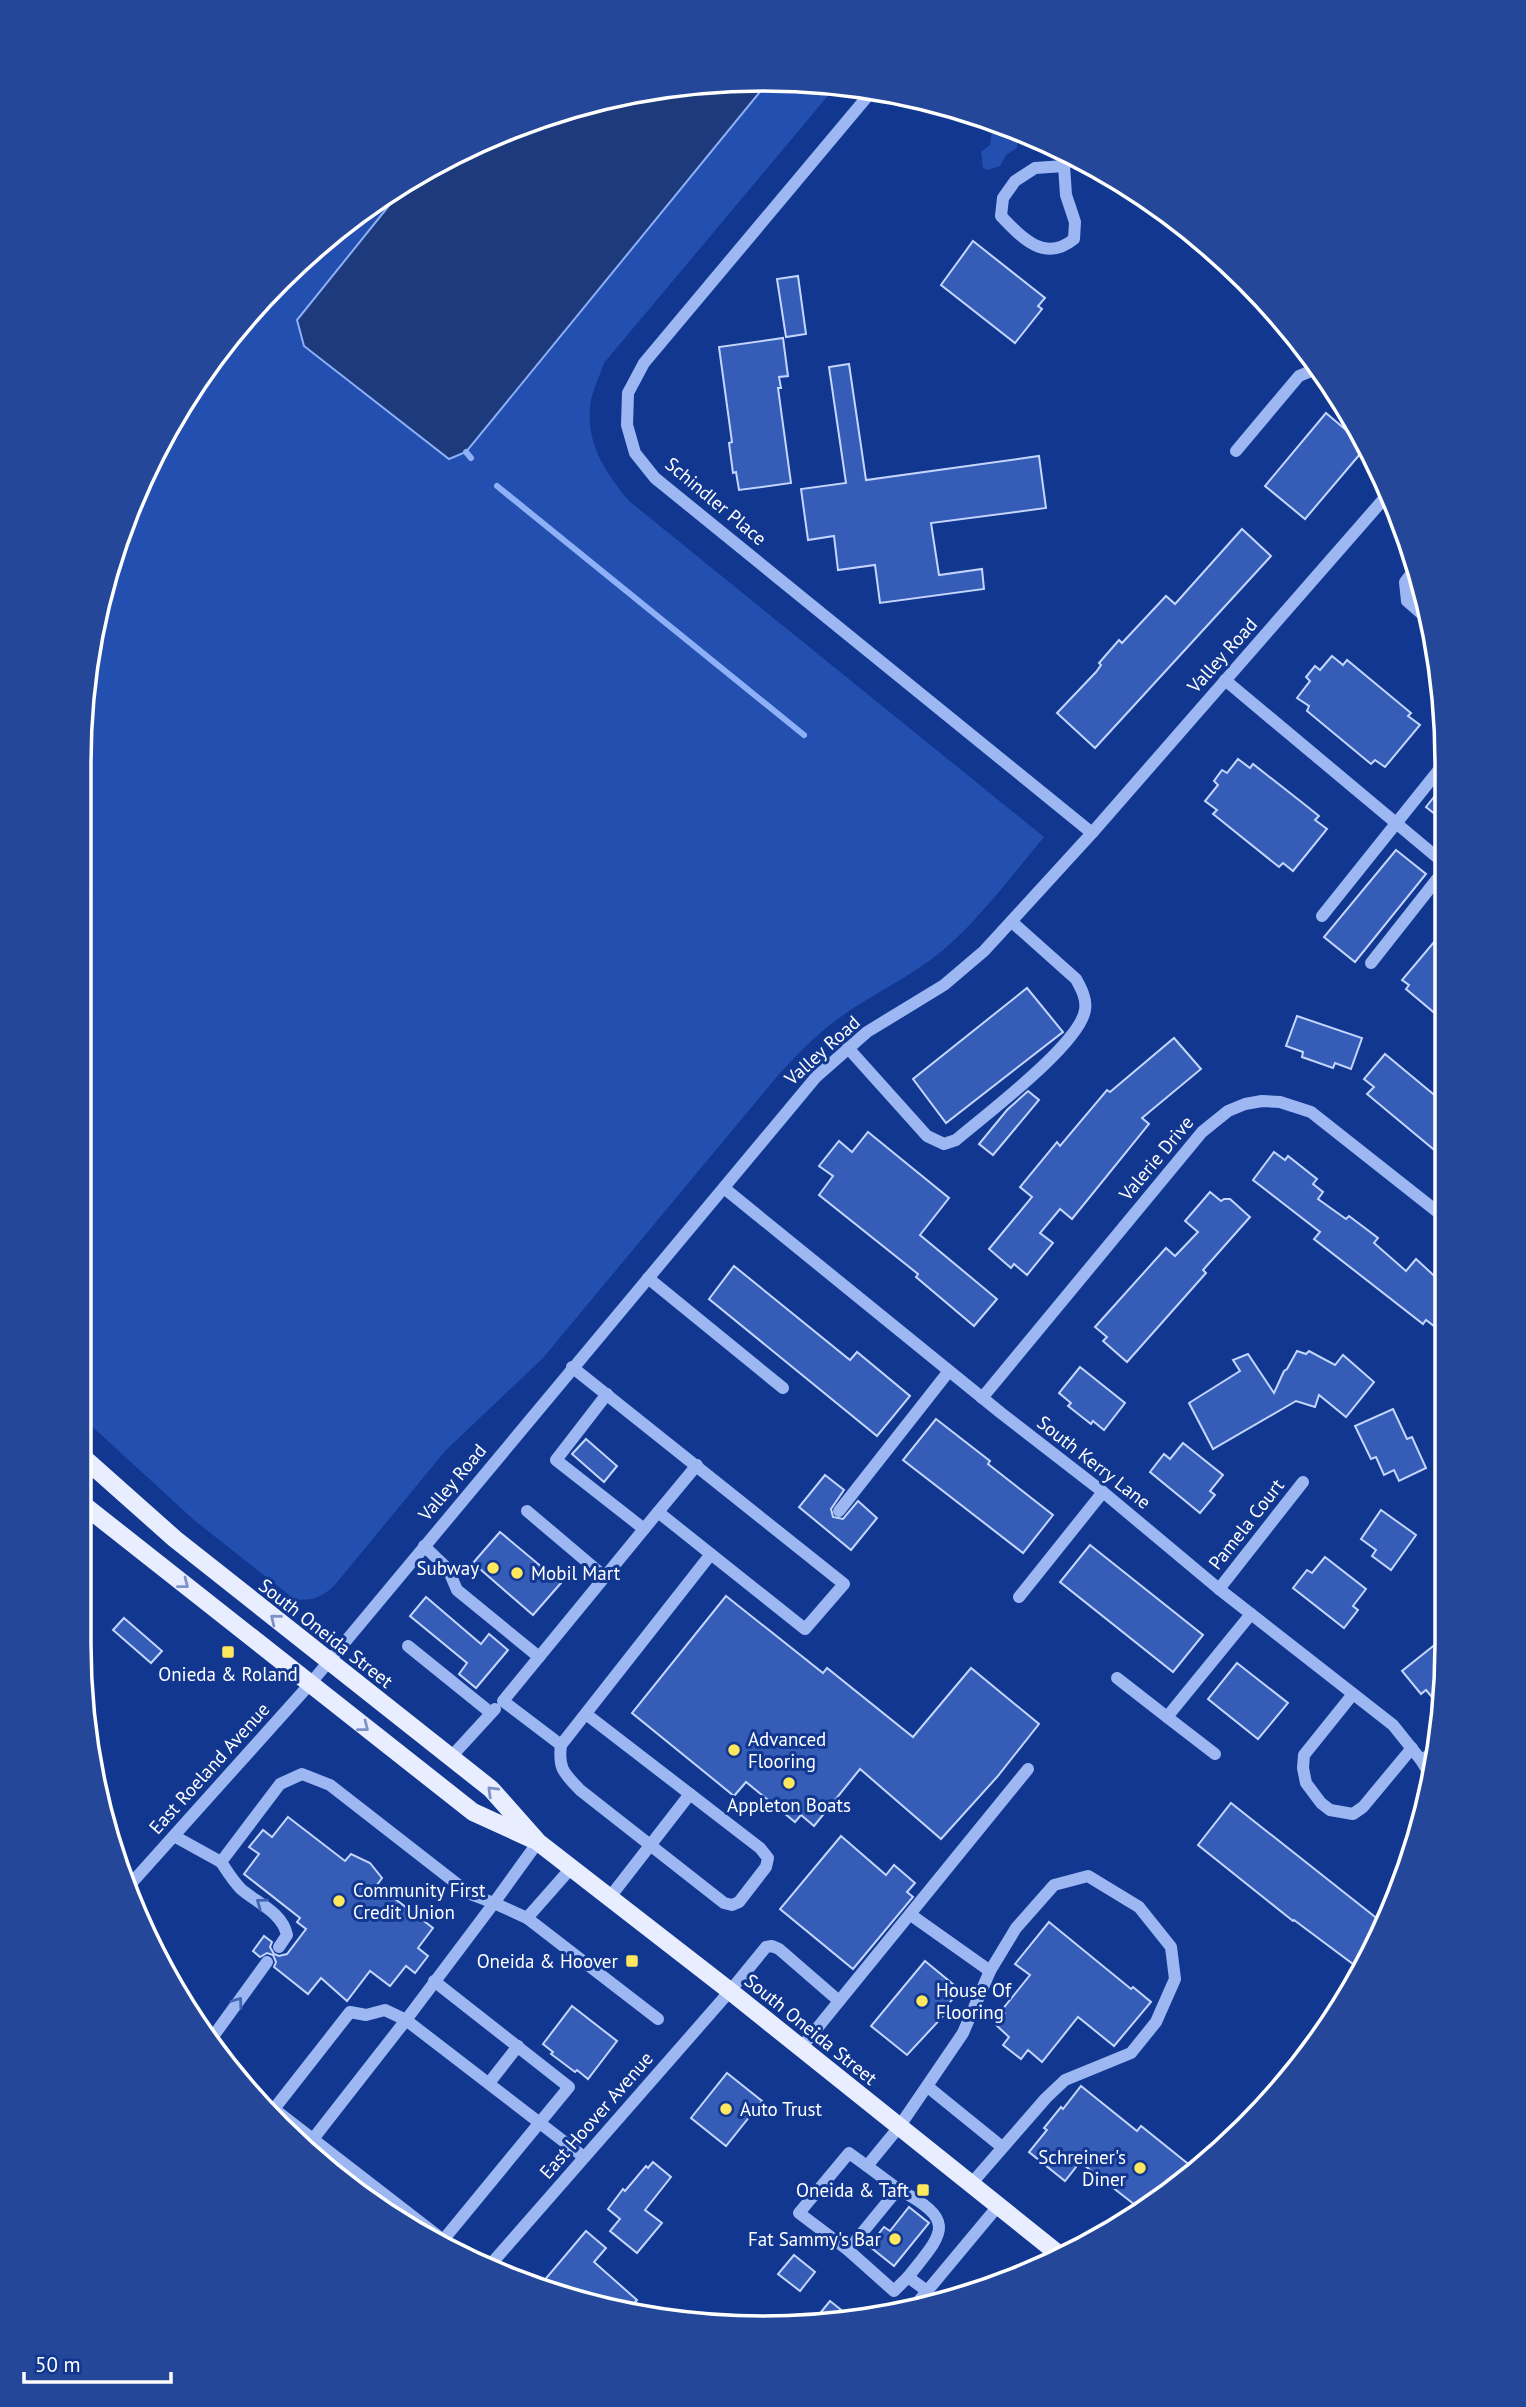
<svg xmlns="http://www.w3.org/2000/svg" width="1526" height="2407" font-family="'PT Sans',sans-serif">
<rect width="100%" height="100%" fill="#113790"/>
<g fill="#234fb0">
<path d="M808,80L837,85L604,363C600,375 594,388 591,400C584,441 605,472 629,501L1044,837C1013,874 979,920 943,950C910,978 869,995 835,1021C815,1036 797,1055 780,1073L543,1358L446,1450L334,1586C321,1597 312,1602 294,1599L194,1520L85,1420V674L131,501L220,346L312,248L421,170L543,115L674,85Z"/>
<polygon points="1002,125 1018,131 1017,148 1006,155 1000,166 988,170 983,168 981,152 990,145 992,130"/>
</g>
<polygon fill="#1d3a7d" stroke="#8eb0f6" stroke-width="2" points="768,82 466,452 449,459 304,346 297,320 412,177 421,170 543,115 674,85"/>
<g fill="none" stroke-linecap="round" stroke-linejoin="round">
<g stroke="#8eb0f6" stroke-width="6">
<polyline points="466,452 471,458"/>
<polyline points="497,486 804,735"/>
</g>
</g>
<g fill="#355db8" stroke="#c4d6fd" stroke-width="2">
<polygon points="973,241 1045,298 1038,306 1042,309 1015,343 941,285"/>
<polygon points="798,276 806,334 786,337 777,279"/>
<polygon points="783,338 788,376 779,377 781,388 778,388 791,483 739,490 736,472 733,473 729,443 732,442 719,347"/>
<polygon points="849,364 866,480 1039,456 1046,508 931,523 939,575 982,569 984,589 880,603 875,565 838,570 834,536 808,540 801,489 846,483 829,367"/>
<polygon points="1326,413 1366,447 1305,519 1265,486"/>
<polygon points="1242,529 1271,556 1095,748 1057,713 1096,672 1101,665 1099,663 1119,640 1122,643 1166,596 1175,604"/>
<polygon points="1332,656 1343,665 1347,660 1411,713 1408,716 1420,725 1385,767 1375,760 1371,764 1307,711 1309,706 1297,698 1310,681 1306,677 1315,666 1320,670"/>
<polygon points="1238,759 1250,768 1253,764 1304,804 1319,816 1315,820 1327,829 1293,871 1283,863 1279,867 1213,814 1217,810 1205,801 1218,785 1214,781 1222,770 1227,773"/>
<polygon points="1445,783 1445,822 1426,807"/>
<polygon points="1396,850 1426,874 1355,962 1324,937"/>
<polygon points="1445,929 1445,990 1444,1021 1406,989 1409,985 1402,980"/>
<polygon points="1027,988 1063,1032 946,1123 913,1079"/>
<polygon points="1297,1016 1362,1038 1351,1069 1335,1063 1333,1068 1302,1057 1303,1052 1286,1046"/>
<polygon points="1174,1038 1201,1069 1142,1118 1149,1124 1072,1219 1060,1209 1040,1233 1053,1243 1027,1275 1014,1264 1011,1268 989,1249 1032,1197 1020,1187 1057,1142 1060,1146 1107,1090 1110,1092"/>
<polygon points="1385,1054 1444,1103 1444,1158 1367,1094 1374,1087 1364,1079"/>
<polygon points="1028,1091 1039,1100 993,1155 979,1144 1007,1110"/>
<polygon points="868,1132 949,1198 920,1235 997,1299 974,1326 916,1277 918,1274 819,1195 833,1176 819,1166 839,1141 852,1152"/>
<polygon points="1274,1152 1285,1160 1288,1156 1317,1179 1313,1184 1323,1192 1318,1199 1346,1219 1349,1216 1378,1238 1374,1243 1406,1271 1416,1259 1443,1284 1443,1333 1426,1320 1423,1324 1314,1239 1320,1232 1253,1180"/>
<polygon points="1210,1192 1221,1201 1224,1199 1230,1199 1250,1217 1203,1270 1206,1273 1127,1362 1103,1341 1107,1337 1095,1327 1166,1248 1175,1256 1198,1232 1185,1221"/>
<polygon points="734,1266 850,1360 857,1352 910,1396 877,1436 709,1299"/>
<polygon points="1297,1351 1306,1354 1309,1351 1335,1365 1343,1355 1374,1382 1346,1417 1319,1395 1315,1407 1296,1401 1213,1449 1189,1403 1240,1371 1233,1360 1248,1354 1274,1393 1284,1371 1287,1369"/>
<polygon points="1080,1367 1125,1403 1104,1430 1093,1421 1091,1424 1068,1406 1071,1403 1059,1393"/>
<polygon points="1393,1409 1407,1439 1412,1437 1426,1468 1399,1481 1394,1470 1384,1475 1376,1457 1371,1459 1355,1426"/>
<polygon points="936,1419 990,1461 988,1464 1053,1515 1023,1553 903,1460"/>
<polygon points="586,1439 617,1466 604,1482 572,1454"/>
<polygon points="1183,1443 1223,1475 1210,1491 1215,1495 1200,1513 1150,1472 1164,1454 1170,1459"/>
<polygon points="825,1475 844,1490 831,1509 833,1517 843,1519 858,1501 877,1518 851,1550 799,1507"/>
<polygon points="1381,1510 1416,1535 1391,1570 1372,1556 1376,1550 1361,1539"/>
<polygon points="500,1532 561,1583 533,1615 473,1563"/>
<polygon points="1090,1545 1203,1635 1173,1672 1060,1582"/>
<polygon points="1325,1557 1366,1589 1353,1606 1358,1610 1344,1628 1293,1588 1307,1570 1312,1573"/>
<polygon points="726,1596 823,1673 827,1668 913,1737 971,1668 1039,1724 997,1777 941,1839 860,1769 814,1826 801,1815 795,1822 746,1782 734,1796 632,1713"/>
<polygon points="426,1597 481,1644 489,1634 508,1650 476,1688 459,1674 467,1663 410,1616"/>
<polygon points="124,1618 162,1651 151,1663 113,1630"/>
<polygon points="1442,1639 1442,1709 1426,1690 1421,1694 1402,1671"/>
<polygon points="1237,1663 1288,1703 1258,1739 1208,1699"/>
<polygon points="1231,1803 1384,1924 1367,1955 1362,1951 1353,1964 1294,1920 1293,1921 1198,1845"/>
<polygon points="288,1817 345,1861 351,1854 370,1863 382,1878 377,1885 433,1928 418,1948 428,1956 415,1973 406,1966 390,1986 370,1971 347,2001 321,1978 308,1994 274,1967 276,1962 273,1955 267,1953 260,1957 253,1951 264,1936 272,1942 270,1947 274,1954 279,1956 287,1954 306,1929 297,1922 300,1918 244,1874 259,1854 249,1847 263,1830 272,1837"/>
<polygon points="841,1836 886,1875 894,1865 915,1883 907,1892 913,1897 853,1969 780,1909"/>
<polygon points="1049,1922 1131,1989 1133,1987 1151,2002 1114,2046 1078,2017 1042,2062 1028,2050 1021,2059 1003,2045 1009,2037 996,2025 1005,2013 1002,2010 1030,1975 1015,1964"/>
<polygon points="925,1961 960,1990 942,2012 945,2014 907,2055 871,2026"/>
<polygon points="572,2006 617,2041 588,2079 577,2070 575,2072 551,2054 553,2052 543,2044"/>
<polygon points="727,2073 762,2101 726,2146 691,2118"/>
<polygon points="1081,2086 1137,2131 1141,2126 1197,2171 1144,2212 1080,2162 1065,2181 1029,2152 1047,2130 1044,2128 1061,2107 1063,2109"/>
<polygon points="653,2162 671,2177 645,2210 662,2223 637,2253 610,2231 620,2219 608,2209 623,2189 625,2191 646,2166 648,2168"/>
<polygon points="909,2207 929,2223 894,2266 869,2246 884,2227 890,2231"/>
<polygon points="586,2231 606,2248 594,2262 637,2300 625,2314 537,2289"/>
<polygon points="794,2255 815,2272 800,2291 778,2274"/>
<polygon points="830,2301 850,2317 813,2322"/>
</g>
<g fill="none" stroke-linecap="round" stroke-linejoin="round">
<g stroke="#9cb7f2" stroke-width="12">
<polyline points="872,91 644,363 628,393 627,425 635,453 655,478 1092,833"/>
<path d="M1064,166L1035,168L1015,181L1003,198L1001,216C1022,238 1045,263 1074,239L1075,222L1066,195L1064,166L1074,154"/>
<polyline points="1236,451 1299,376 1311,371 1324,376"/>
<polyline points="1417,566 1405,582 1407,601 1430,621"/>
<polyline points="1225,680 1445,864"/>
<polyline points="1322,916 1446,761"/>
<polyline points="1371,963 1445,869"/>
<path d="M848,1048L927,1136L944,1144L956,1140C984,1116 1080,1044 1085,1010C1087,999 1081,988 1076,979L1012,922"/>
<polyline points="724,1188 1001,1413 1103,1492 1219,1589 1393,1725 1421,1760 1430,1775"/>
<polyline points="648,1278 783,1388"/>
<polyline points="572,1367 844,1584 805,1629 658,1512 503,1701 561,1745 711,1554"/>
<polyline points="607,1394 556,1460 644,1529"/>
<polyline points="982,1398 1202,1132 1228,1111 1245,1104 1262,1101 1280,1102 1311,1112 1444,1217"/>
<polyline points="527,1511 605,1577"/>
<polyline points="839,1511 949,1371"/>
<polyline points="658,1512 697,1465"/>
<polyline points="424,1546 448,1569 457,1590 539,1657"/>
<polyline points="1219,1589 1303,1482"/>
<polyline points="1019,1597 1103,1492"/>
<polyline points="408,1646 491,1713"/>
<polyline points="1117,1678 1167,1717"/>
<polyline points="1353,1694 1304,1755 1303,1768 1306,1783 1321,1803 1330,1810 1353,1814 1363,1807 1412,1748"/>
<path d="M561,1745C558,1769 564,1773 580,1790L724,1903L732,1905L739,1902L766,1867L768,1858L760,1848L586,1714"/>
<polyline points="1215,1754 1167,1717 1251,1614"/>
<polyline points="451,1757 495,1709"/>
<polyline points="1421,1760 1437,1751"/>
<polyline points="174,1836 221,1862 280,1784 302,1774 330,1785 470,1894 494,1903 538,1842"/>
<path d="M221,1862C227,1871 233,1881 241,1889C257,1903 282,1912 287,1935L279,1947"/>
<polyline points="572,1867 527,1918 494,1903 406,2020 584,2157"/>
<polyline points="127,1888 310,1684 816,1077 867,1032 944,985 984,951 1092,833 1389,493"/>
<polyline points="610,1897 690,1794"/>
<polyline points="911,1915 990,1971"/>
<polyline points="527,1918 658,2019"/>
<polyline points="434,1981 569,2087 444,2239"/>
<polyline points="209,2042 267,1962"/>
<polyline points="801,2048 1028,1769"/>
<polyline points="489,2083 518,2046"/>
<polyline points="928,2087 1002,2147"/>
<polyline points="313,2139 406,2020 385,2010 366,2015 350,2012 274,2109 438,2236"/>
<path d="M898,2189C958,2221 944,2232 908,2277"/>
<polyline points="848,2250 799,2213 849,2153 867,2166"/>
<polyline points="491,2264 730,1991 766,1947 772,1946 779,1949 839,2001"/>
<polyline points="927,2291 908,2277 894,2291 848,2250 898,2189 867,2166 899,2127 963,2033 990,1971 1016,1928 1054,1885 1088,1876 1139,1907 1171,1947 1175,1979 1156,2022 1131,2053 1065,2080 1046,2098 971,2184"/>
<polyline points="913,2308 998,2206"/>
</g>
<g stroke="#e8edff" stroke-width="18">
<polyline points="85,1459 175,1539 491,1789 538,1842 730,1991 1056,2252"/>
<polyline points="85,1506 473,1812 532,1839"/>
</g>
</g>
<defs><path id="oneway-chevron" d="M-2-3.5L2.5 0L-2 3.5" fill="none" stroke-width="1.6" stroke-linecap="round" stroke-linejoin="round" transform="scale(1.75)"/></defs>
<g stroke="#7c92c8">
<use href="#oneway-chevron" transform="translate(184 1584) rotate(38)"/>
<use href="#oneway-chevron" transform="translate(275 1619) rotate(-141)"/>
<use href="#oneway-chevron" transform="translate(364 1727) rotate(38)"/>
<use href="#oneway-chevron" transform="translate(492 1791) rotate(-136)"/>
</g>
<g stroke="#4264b2">
<use href="#oneway-chevron" transform="translate(261 1903) rotate(-144)"/>
<use href="#oneway-chevron" transform="translate(238 2002) rotate(-54)"/>
</g>
<g fill="#ffe75e" stroke="#113790" stroke-width="2.5">
<circle cx="493" cy="1568" r="7"/>
<circle cx="517" cy="1573" r="7"/>
<rect x="221" y="1645" width="14" height="14" rx="3.5"/>
<circle cx="734" cy="1750" r="7"/>
<circle cx="789" cy="1783" r="7"/>
<circle cx="339" cy="1901" r="7"/>
<rect x="625" y="1954" width="14" height="14" rx="3.5"/>
<circle cx="922" cy="2001" r="7"/>
<circle cx="726" cy="2109" r="7"/>
<circle cx="1140" cy="2168" r="7"/>
<rect x="916" y="2183" width="14" height="14" rx="3.5"/>
<circle cx="895" cy="2239" r="7"/>
</g>
<g text-anchor="middle" dominant-baseline="central" stroke-width="6" stroke-linejoin="round" paint-order="stroke">
<g font-size="19" fill="#fff" stroke="#113790">
<text transform="translate(716 501) rotate(40)">Schindler Place</text>
<text transform="translate(1222 655) rotate(-48)">Valley Road</text>
<text transform="translate(822 1050) rotate(-42)">Valley Road</text>
<text transform="translate(1156 1158) rotate(-50)">Valerie Drive</text>
<text transform="translate(1094 1462) rotate(38)">South Kerry Lane</text>
<text transform="translate(452 1482) rotate(-50)">Valley Road</text>
<text transform="translate(1246 1524) rotate(-52)">Pamela Court</text>
<text transform="translate(326 1633) rotate(38)">South Oneida Street</text>
<text transform="translate(209 1768) rotate(-48)">East Roeland Avenue</text>
<text transform="translate(811 2029) rotate(39)">South Oneida Street</text>
<text transform="translate(596 2115) rotate(-49)">East Hoover Avenue</text>
</g>
<g font-size="19" fill="#fff" stroke="#113790" text-anchor="end">
<text x="479" y="1568">Subway</text>
<text x="531" y="1573" text-anchor="start">Mobil Mart</text>
<text x="228" y="1674" text-anchor="middle">Onieda &amp; Roland</text>
<text x="748" y="1739" text-anchor="start">Advanced<tspan x="748" dy="22">Flooring</tspan></text>
<text x="789" y="1805" text-anchor="middle">Appleton Boats</text>
<text x="353" y="1890" text-anchor="start">Community First<tspan x="353" dy="22">Credit Union</tspan></text>
<text x="618" y="1961">Oneida &amp; Hoover</text>
<text x="936" y="1990" text-anchor="start">House Of<tspan x="936" dy="22">Flooring</tspan></text>
<text x="740" y="2109" text-anchor="start">Auto Trust</text>
<text x="1126" y="2157">Schreiner's<tspan x="1126" dy="22">Diner</tspan></text>
<text x="909" y="2190">Oneida &amp; Taft</text>
<text x="881" y="2239">Fat Sammy's Bar</text>
</g>
</g>
<path d="M0 0H1526V2407H0ZM763 91H763A672 672 0 0 1 1435 763V1644A672 672 0 0 1 763 2316H763A672 672 0 0 1 91 1644V763A672 672 0 0 1 763 91Z" fill="#244799" fill-rule="evenodd"/>
<path fill="none" stroke="#fff" stroke-width="3.5" d="M763 91H763A672 672 0 0 1 1435 763V1644A672 672 0 0 1 763 2316H763A672 672 0 0 1 91 1644V763A672 672 0 0 1 763 91Z"/>
<path d="M24 2372v10h147v-10" fill="none" stroke="#ffffff" stroke-width="3.5"/>
<text x="35" y="2372" font-size="21" fill="#ffffff" stroke="#113790" stroke-width="5" paint-order="stroke">50 m</text>
</svg>
